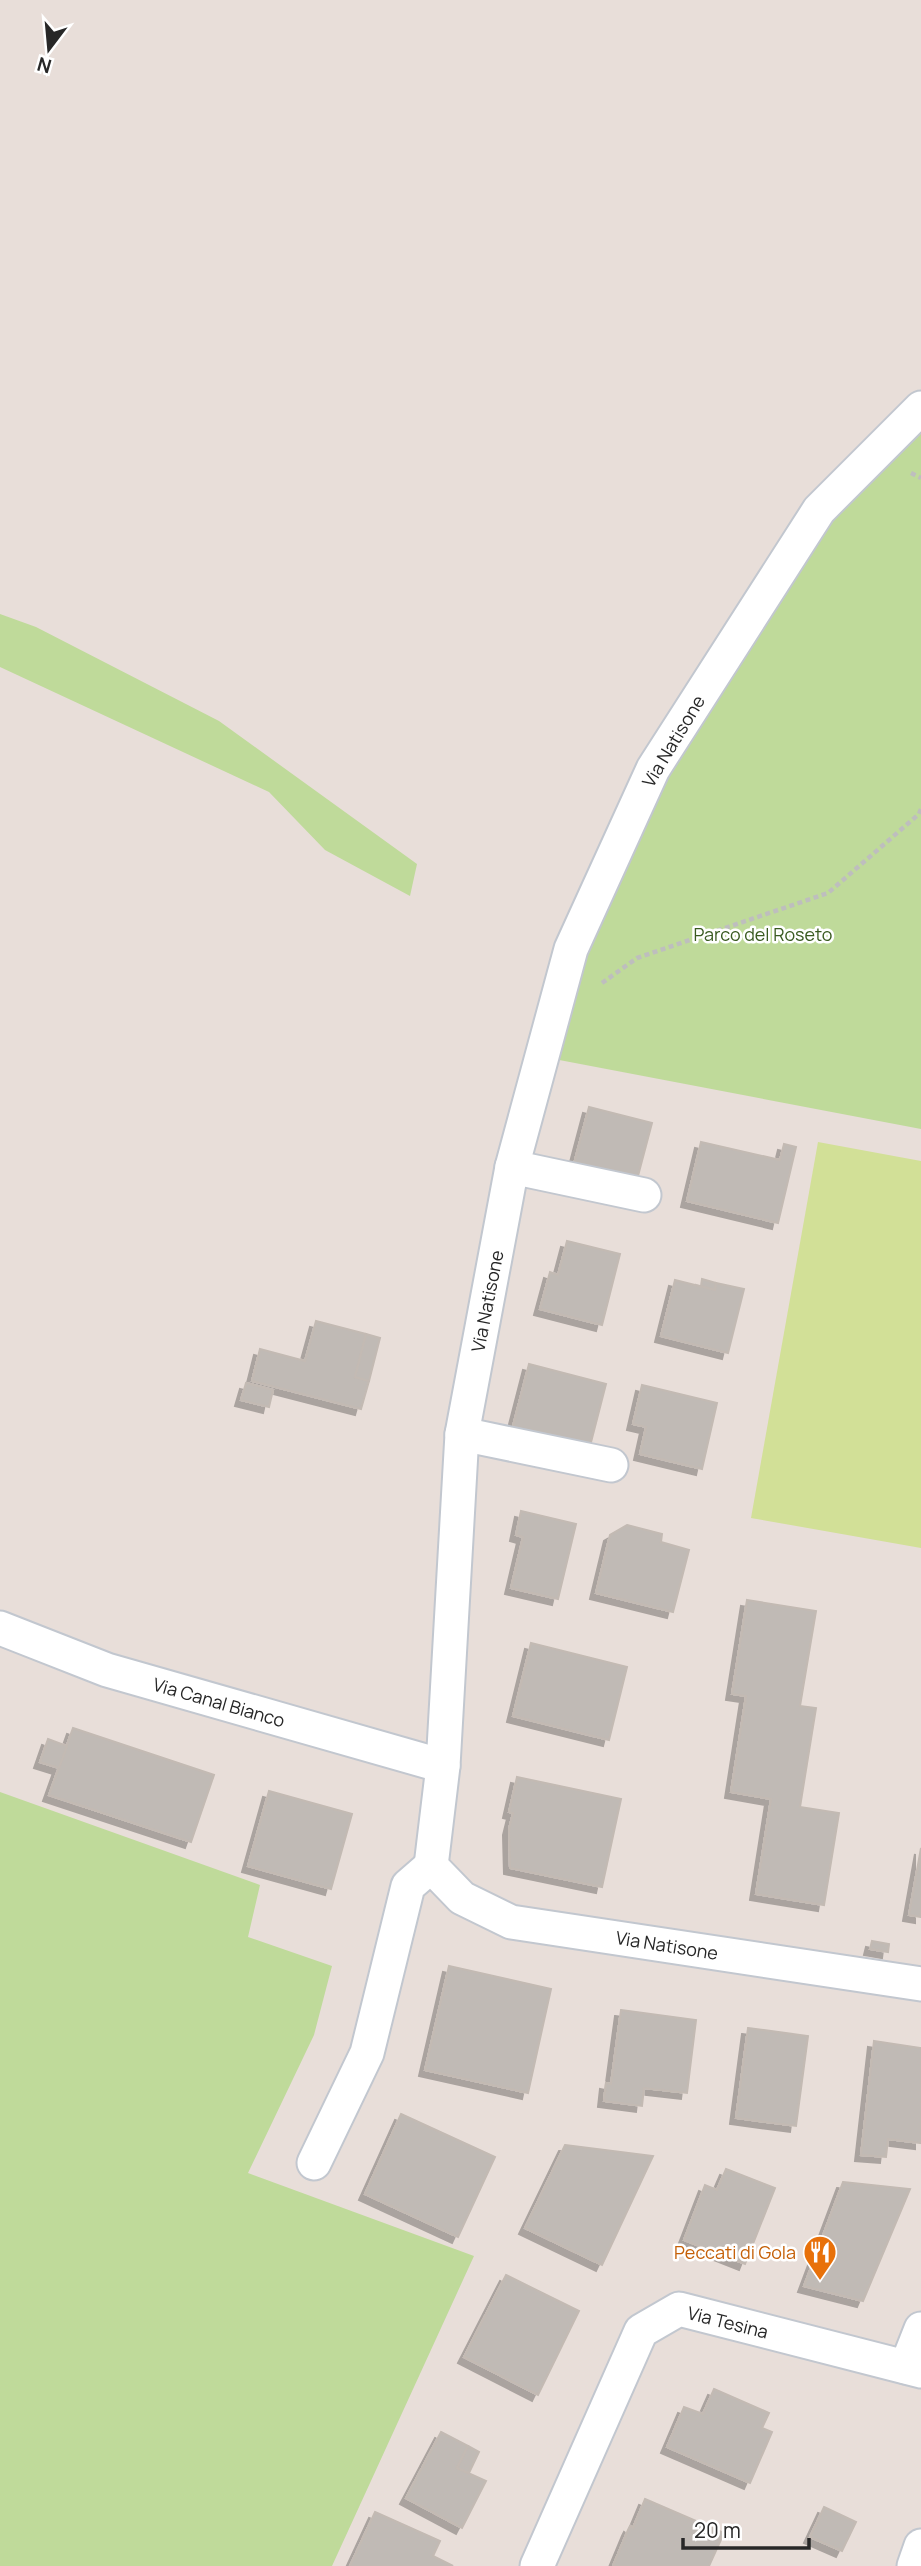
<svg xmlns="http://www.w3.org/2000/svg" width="921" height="2566" font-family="Manrope,sans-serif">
<defs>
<filter id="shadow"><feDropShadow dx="-6" dy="6" stdDeviation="0" flood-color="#0004"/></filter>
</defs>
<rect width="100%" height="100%" fill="#e8ded9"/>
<g fill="#bfda9a">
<polygon points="921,423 921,1129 554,1059 582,953 662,772 827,514"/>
<polygon points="0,614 36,627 219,721 417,864 410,896 325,850 269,792 0,667"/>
<polygon points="0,1792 260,1885 248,1937 332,1966 314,2035 248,2173 474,2256 332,2566 0,2566"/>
</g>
<polygon fill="#d2e097" points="818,1142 921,1161 921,1548 751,1518"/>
<g fill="#c0bab5" stroke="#c3bab3" stroke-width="2" filter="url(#shadow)">
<polygon points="589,1107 652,1123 634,1191 571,1175"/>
<polygon points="701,1142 780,1160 784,1144 796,1147 778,1223 687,1201"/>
<polygon points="567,1241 620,1254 602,1325 540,1309 550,1272 558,1275"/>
<polygon points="702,1279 716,1283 715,1290 701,1286"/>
<polygon points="675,1280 715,1290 716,1283 744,1289 728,1353 661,1336"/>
<polygon points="316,1321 366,1334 355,1377 369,1381 361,1409 252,1381 260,1349 305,1361"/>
<polygon points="366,1334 380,1338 369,1381 355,1377"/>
<polygon points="529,1364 606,1384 589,1450 512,1430"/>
<polygon points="246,1383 273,1390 269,1407 241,1400"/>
<polygon points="642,1385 717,1403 702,1469 640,1454 646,1427 633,1424"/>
<polygon points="521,1511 576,1524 558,1599 511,1588 523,1537 516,1535"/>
<polygon points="627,1525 662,1534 661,1542 689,1550 673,1612 596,1593 610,1535"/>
<polygon points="747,1600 816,1611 800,1706 816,1708 800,1807 839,1813 824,1905 756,1894 771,1799 731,1792 746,1696 732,1694"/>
<polygon points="531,1643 627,1667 609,1740 513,1716"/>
<polygon points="73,1728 214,1775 191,1842 49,1795"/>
<polygon points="48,1739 67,1746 59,1768 40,1762"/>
<polygon points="517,1777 621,1799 602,1887 510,1868 509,1829 513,1813 509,1812"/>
<polygon points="269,1791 352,1814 331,1889 248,1866"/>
<polygon points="921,1848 921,1917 909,1915"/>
<polygon points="872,1941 889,1944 888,1952 870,1949"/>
<polygon points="449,1966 551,1989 528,2093 425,2070"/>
<polygon points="621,2010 696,2020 687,2093 644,2088 642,2106 604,2101 606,2083 611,2084"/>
<polygon points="748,2028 808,2036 796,2126 736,2118"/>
<polygon points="874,2041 921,2048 921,2143 888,2139 886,2157 861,2155"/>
<polygon points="401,2114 495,2157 458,2237 365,2194"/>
<polygon points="565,2145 653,2156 602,2265 525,2228"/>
<polygon points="726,2169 775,2188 745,2264 684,2240 705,2185 717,2190"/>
<polygon points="843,2182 910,2189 863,2301 804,2286"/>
<polygon points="506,2275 579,2311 538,2395 464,2357"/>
<polygon points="714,2389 769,2413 762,2428 772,2432 750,2483 667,2447 684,2407 703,2414"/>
<polygon points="441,2432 468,2446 457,2468 486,2481 462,2528 406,2498"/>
<polygon points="468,2446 479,2452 469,2473 457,2468"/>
<polygon points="645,2499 724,2533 709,2566 613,2566 628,2530 630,2526 633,2528"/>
<polygon points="824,2507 856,2522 842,2551 810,2537"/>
<polygon points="375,2512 440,2541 433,2556 453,2566 350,2566"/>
</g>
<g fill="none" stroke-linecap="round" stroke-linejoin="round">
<defs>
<g id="street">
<polyline points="921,408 819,510 653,769 571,949 512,1167 462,1434 443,1766 431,1866 462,1898 511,1922 921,1984"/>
<polyline points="512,1167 644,1195"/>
<polyline points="462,1434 611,1465"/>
<polyline points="0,1628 107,1670 443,1766"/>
<polyline points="314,2163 367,2053 408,1886 431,1866"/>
<polyline points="906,2367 921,2329"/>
<polyline points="537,2566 641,2331 679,2309 921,2371"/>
<polyline points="914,2566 921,2546"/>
</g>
</defs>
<use href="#street" stroke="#c2c7cf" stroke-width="37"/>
<g stroke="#bebebe" stroke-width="4.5" stroke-dasharray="5 3.5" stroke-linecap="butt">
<polyline points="911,473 921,478"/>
<polyline points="602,983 637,958 828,893 919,814 921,809"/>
</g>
<use href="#street" stroke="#fff" stroke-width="33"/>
</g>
<defs>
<symbol id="restaurant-pin" viewBox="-11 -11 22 30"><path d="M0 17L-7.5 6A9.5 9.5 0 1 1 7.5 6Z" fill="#e8710a" stroke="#fff"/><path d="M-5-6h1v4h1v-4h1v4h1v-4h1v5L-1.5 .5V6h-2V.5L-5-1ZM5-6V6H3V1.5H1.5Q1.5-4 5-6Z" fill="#fff"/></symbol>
</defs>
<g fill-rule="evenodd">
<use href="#restaurant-pin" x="801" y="2233" width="38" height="52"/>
</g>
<g text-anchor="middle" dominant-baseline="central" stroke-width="5" stroke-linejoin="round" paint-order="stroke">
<g font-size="18" fill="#272727" stroke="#fff">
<text transform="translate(673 741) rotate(-59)">Via Natisone</text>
<text transform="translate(487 1301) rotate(-79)">Via Natisone</text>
<text transform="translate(219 1702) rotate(16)">Via Canal Bianco</text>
<text transform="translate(667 1945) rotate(9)">Via Natisone</text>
<text transform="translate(728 2322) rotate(14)">Via Tesina</text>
</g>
<g font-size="18" fill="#395a20" stroke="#fff">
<text x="763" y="934">Parco del Roseto</text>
</g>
<g font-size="18" fill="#c56008" stroke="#fff" text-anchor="end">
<text x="796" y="2252">Peccati di Gola</text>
</g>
</g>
<g transform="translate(49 49) rotate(196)" stroke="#ffffff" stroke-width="5" paint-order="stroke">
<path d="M0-5L12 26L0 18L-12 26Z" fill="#272727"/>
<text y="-10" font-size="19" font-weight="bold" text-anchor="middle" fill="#272727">N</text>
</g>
<path d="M683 2538v10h126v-10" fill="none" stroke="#272727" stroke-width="3.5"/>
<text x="694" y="2538" font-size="21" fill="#272727" stroke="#ffffff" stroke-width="5" paint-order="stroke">20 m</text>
</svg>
